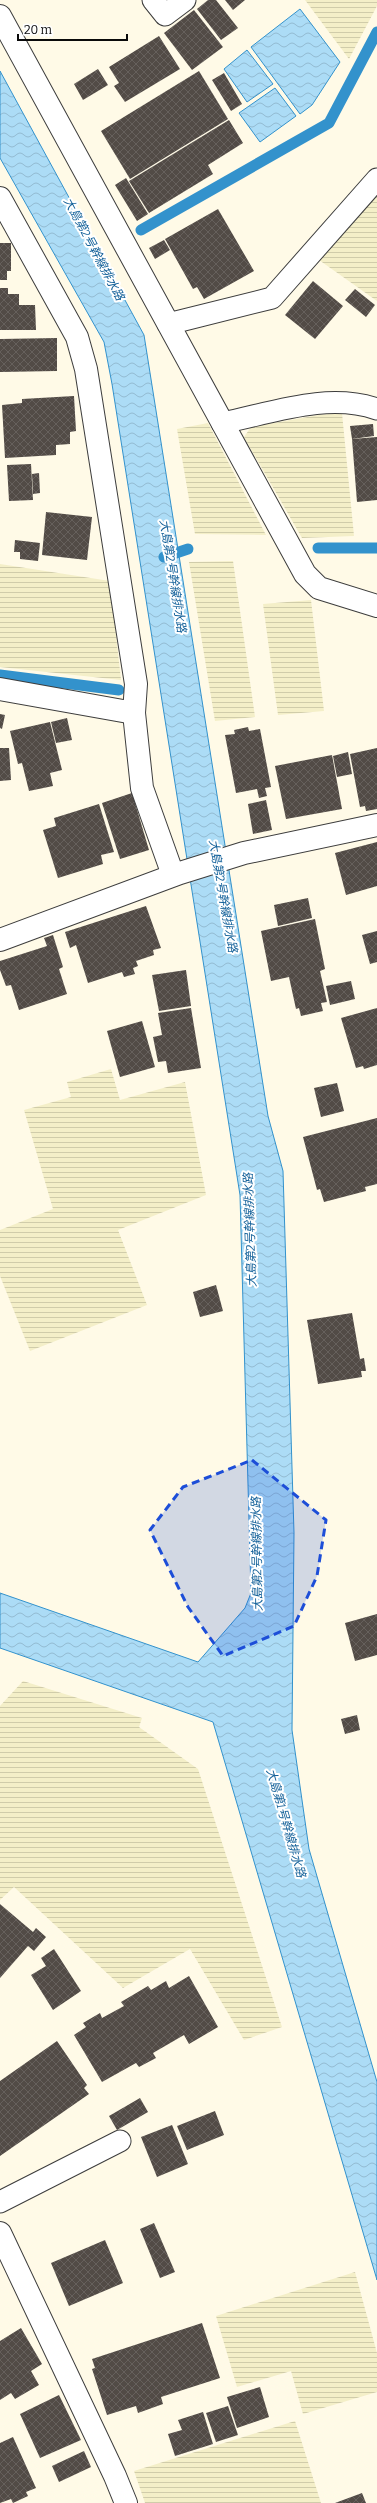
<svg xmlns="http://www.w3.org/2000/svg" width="377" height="2503" font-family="Bitter,'Noto Sans JP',serif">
<defs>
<pattern id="farmland-rules" width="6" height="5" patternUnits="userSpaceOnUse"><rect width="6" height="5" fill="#f4efc8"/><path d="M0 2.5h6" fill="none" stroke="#d0ccaa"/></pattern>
<pattern id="water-waves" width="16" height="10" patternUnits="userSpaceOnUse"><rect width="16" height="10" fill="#acdcf6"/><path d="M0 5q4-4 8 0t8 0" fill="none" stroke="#93bbd2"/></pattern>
<pattern id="building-cross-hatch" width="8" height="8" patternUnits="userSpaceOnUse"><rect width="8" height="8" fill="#524b46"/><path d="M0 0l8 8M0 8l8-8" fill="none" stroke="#66605c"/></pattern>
</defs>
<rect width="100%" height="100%" fill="#fffae7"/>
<g fill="url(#farmland-rules)">
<polygon points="305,0 377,0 377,6 349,59"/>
<polygon points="377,196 377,301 319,260"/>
<polygon points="342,413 354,536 302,538 244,437 251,427 319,415"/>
<polygon points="208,423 266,535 195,534 177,429"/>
<polygon points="233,561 255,717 215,721 189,562"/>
<polygon points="0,564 110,581 121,680 0,667"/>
<polygon points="311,600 324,711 278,715 263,604"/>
<polygon points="111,1069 120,1100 185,1082 206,1195 118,1230 147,1305 30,1351 0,1276 0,1230 53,1209 24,1110 71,1097 67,1082"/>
<polygon points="23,1681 142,1718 139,1727 198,1769 282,2027 244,2040 190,1949 123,1988 14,1887 0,1900 0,1706"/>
<polygon points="355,2272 377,2353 377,2392 303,2414 291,2371 237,2387 216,2316"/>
<polygon points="295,2421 321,2503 145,2503 134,2471"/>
</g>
<g fill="url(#water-waves)" stroke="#3392cc">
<polygon points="300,9 340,62 312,105 300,114 251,47"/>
<polygon points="247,50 273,84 247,102 224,69"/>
<polygon points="0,71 144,335 268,1116 283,1171 294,1533 292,1730 309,1849 377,2082 377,2280 213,1722 0,1648 0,1593 198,1662 245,1608 251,1593 240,1195 112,384 104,342 0,158"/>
<polygon points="275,88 296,116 260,142 239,113"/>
</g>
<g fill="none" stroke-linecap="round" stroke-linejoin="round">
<g stroke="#3392cc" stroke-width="11">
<polyline points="141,230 329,123 377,32"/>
<polyline points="318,548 377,548"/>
<polyline points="164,557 188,549"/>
<polyline points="0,675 119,690"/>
</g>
</g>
<g fill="url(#building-cross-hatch)">
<polygon points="208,0 216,0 238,28 221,40 197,9"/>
<polygon points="225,0 245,0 233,10"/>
<polygon points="194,10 223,47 192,70 164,33"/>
<polygon points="159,36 180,69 125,102 114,86 119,83 109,67"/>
<polygon points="98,69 108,85 83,100 74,84"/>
<polygon points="199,71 228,119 130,179 101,131"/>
<polygon points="224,73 242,104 231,111 212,80"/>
<polygon points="229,120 243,143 208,165 213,174 149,213 129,181"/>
<polygon points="126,178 148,214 137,221 115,185"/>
<polygon points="218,209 254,271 204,299 197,287 193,289 165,239"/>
<polygon points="164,240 170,250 155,259 149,248"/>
<polygon points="0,243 11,243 11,271 7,271 7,280 0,280"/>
<polygon points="313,281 343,306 315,339 285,315"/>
<polygon points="0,288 8,288 8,294 19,294 19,305 35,305 36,330 0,330"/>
<polygon points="355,289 375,305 366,317 345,300"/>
<polygon points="57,338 57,371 0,372 0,339"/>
<polygon points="74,396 76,431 70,432 70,444 56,445 56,455 5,458 2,405 22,403 22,399"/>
<polygon points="373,424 374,436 352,439 350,426"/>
<polygon points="377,437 377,500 357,502 352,439"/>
<polygon points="31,464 33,500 9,501 7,465"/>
<polygon points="39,473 40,493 33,494 32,474"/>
<polygon points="46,512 92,517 87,560 42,555"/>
<polygon points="15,540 40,543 38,561 20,559 20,552 14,552"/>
<polygon points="0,714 5,715 2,729 0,728"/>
<polygon points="67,718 72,740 56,743 51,722"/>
<polygon points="50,722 62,770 50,773 53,786 29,791 22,763 18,764 10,731"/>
<polygon points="248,727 249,731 260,729 271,787 265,788 267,796 259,798 257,789 236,793 225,735 235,734 234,730"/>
<polygon points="0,748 9,748 11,780 0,781"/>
<polygon points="377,748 377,809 366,811 365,806 360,807 350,754"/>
<polygon points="348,752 352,774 337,777 333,756"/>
<polygon points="332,755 342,809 286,819 275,766"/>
<polygon points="132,793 149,850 120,859 102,803"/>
<polygon points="266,800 272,830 253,834 248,804"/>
<polygon points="99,804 114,852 101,855 103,864 58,878 43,830 56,826 54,818"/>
<polygon points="377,842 377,886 346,895 335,853"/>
<polygon points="308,898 312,918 278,926 274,905"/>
<polygon points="146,906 161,948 153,950 154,955 136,961 138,966 133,968 135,974 124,977 122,972 88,983 76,945 70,948 65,932"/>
<polygon points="315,919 325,969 320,971 327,1002 321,1003 323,1011 301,1016 299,1008 296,1009 289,977 271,981 261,931"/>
<polygon points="377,931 377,962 370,964 362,935"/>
<polygon points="53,935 63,967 59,969 67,994 19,1010 11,985 6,986 0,970 0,961 47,946 44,938"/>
<polygon points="186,970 191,1006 159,1011 152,975"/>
<polygon points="351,981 355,999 330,1005 326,986"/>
<polygon points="191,1008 201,1068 168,1073 166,1061 158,1062 153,1037 162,1035 158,1013"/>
<polygon points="377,1008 377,1065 364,1069 363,1066 356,1068 341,1018"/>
<polygon points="142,1021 155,1067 120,1077 107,1031"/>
<polygon points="337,1083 344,1111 321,1117 314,1088"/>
<polygon points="377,1118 377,1184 365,1187 366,1191 324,1202 320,1189 317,1190 303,1137"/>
<polygon points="216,1285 223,1311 200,1317 193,1292"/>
<polygon points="352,1313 360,1359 364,1358 366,1371 361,1371 362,1377 318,1384 307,1320"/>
<polygon points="377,1614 377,1655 355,1661 345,1623"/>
<polygon points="357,1715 360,1730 345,1734 341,1719"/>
<polygon points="0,1904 33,1932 36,1928 46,1937 34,1951 28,1946 0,1978"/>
<polygon points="54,1949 81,1991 53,2010 31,1975 46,1966 41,1958"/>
<polygon points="189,1976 218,2027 189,2044 184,2035 153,2053 156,2058 139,2067 136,2063 102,2082 74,2035 86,2027 83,2023 100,2013 102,2018 124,2006 121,2002 148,1986 151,1990 166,1981 169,1988"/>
<polygon points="57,2041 87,2085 84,2088 89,2094 0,2156 0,2081"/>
<polygon points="140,2098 148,2112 117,2130 109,2116"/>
<polygon points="215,2111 224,2135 187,2150 177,2126"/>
<polygon points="172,2125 188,2164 157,2177 141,2137"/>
<polygon points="154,2223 175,2272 160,2278 140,2229"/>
<polygon points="105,2240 123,2283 69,2306 51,2263"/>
<polygon points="202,2323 220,2378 161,2397 163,2404 138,2413 136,2406 107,2415 92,2369 95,2368 92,2359"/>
<polygon points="21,2328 42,2364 31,2371 39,2385 15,2399 11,2393 0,2400 0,2341"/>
<polygon points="260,2387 269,2417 237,2428 227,2397"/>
<polygon points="59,2395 81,2440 40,2458 20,2414"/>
<polygon points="228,2406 238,2435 216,2442 206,2413"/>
<polygon points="203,2412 213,2444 175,2456 168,2434 182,2430 178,2420"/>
<polygon points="13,2437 36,2488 26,2492 28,2496 13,2503 11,2499 0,2503 0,2443"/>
<polygon points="84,2451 91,2467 59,2482 52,2466"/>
<polygon points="362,2493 366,2503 335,2503"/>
</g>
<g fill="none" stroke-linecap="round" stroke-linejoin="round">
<defs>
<g id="service">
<polyline points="153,0 165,15 185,0"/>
<polyline points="168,324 272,298 377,179"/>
<path d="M222,423C272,413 327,392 377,409"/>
<polyline points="0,2202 120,2141"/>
</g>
<g id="minor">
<polyline points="0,16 305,574 319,588 377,606"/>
<polyline points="0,198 77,337 86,369 136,684 134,713 142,788 173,875"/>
<polyline points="0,689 134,713"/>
<polyline points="0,940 180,873 244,853 377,825"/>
<polyline points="0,2233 115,2476 126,2503"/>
</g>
</defs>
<use href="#service" stroke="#3d3d3d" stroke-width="23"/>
<use href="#minor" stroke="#3d3d3d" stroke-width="24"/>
<use href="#service" stroke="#fff" stroke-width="21"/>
<use href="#minor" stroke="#fff" stroke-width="22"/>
</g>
<path fill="#1d4ed8" fill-opacity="0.2" stroke="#1d4ed8" stroke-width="3" stroke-dasharray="8 5" stroke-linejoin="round" d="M252,1460L326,1520L317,1576L294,1626L223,1656L188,1607L150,1530L183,1487Z"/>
<g text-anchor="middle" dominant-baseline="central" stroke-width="4" stroke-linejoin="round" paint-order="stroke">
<g font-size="12" font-style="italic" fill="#15629a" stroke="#fff">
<text transform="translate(94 249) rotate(62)">大島第2号幹線排水路</text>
<text transform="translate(173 576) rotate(81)">大島第2号幹線排水路</text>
<text transform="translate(223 896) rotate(80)">大島第2号幹線排水路</text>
<text transform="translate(250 1230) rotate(-92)">大島第2号幹線排水路</text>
<text transform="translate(257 1554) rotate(-91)">大島第2号幹線排水路</text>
<text transform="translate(286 1823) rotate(74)">大島第1号幹線排水路</text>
</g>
</g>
<path d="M18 34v6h109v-6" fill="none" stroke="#0a0a0a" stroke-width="2"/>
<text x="24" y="34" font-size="12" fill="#0a0a0a" stroke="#ffffff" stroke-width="3" paint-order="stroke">20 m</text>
</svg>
